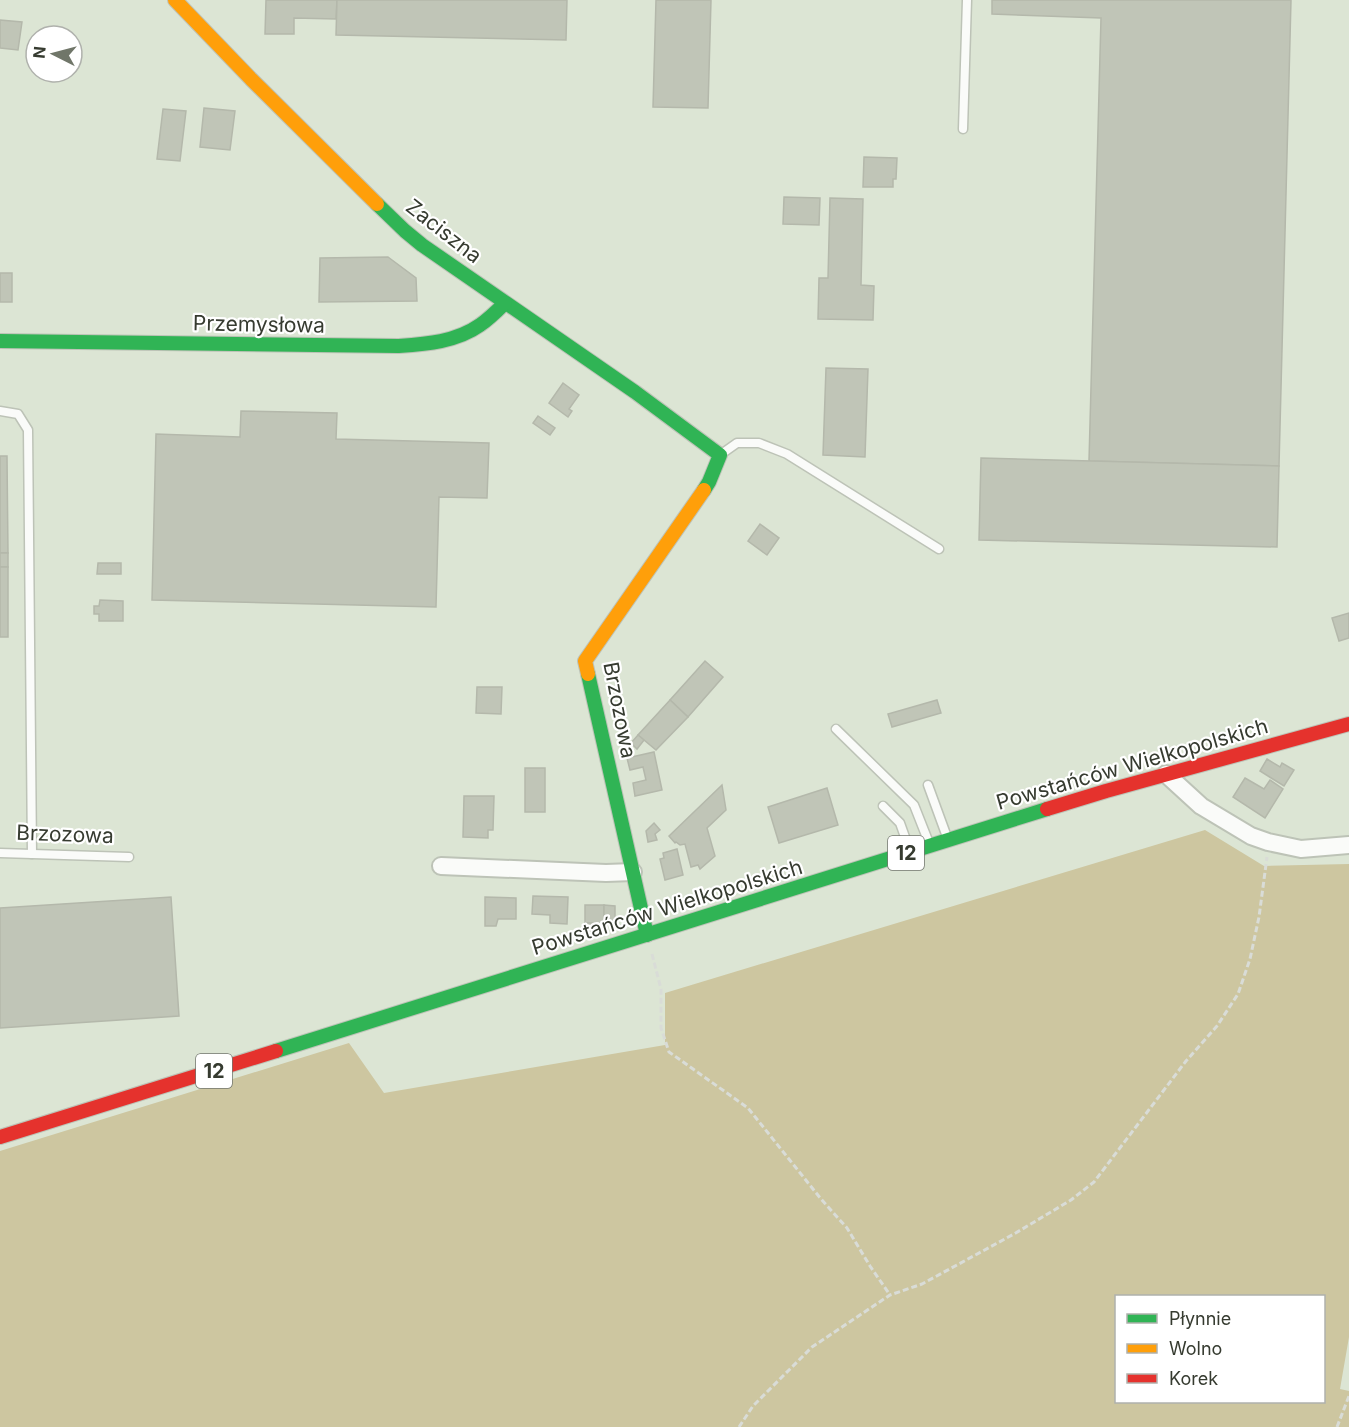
<svg xmlns="http://www.w3.org/2000/svg" width="1349" height="1427" font-family="Inter,sans-serif">
<rect width="100%" height="100%" fill="#dce5d4"/>
<path fill="#cdc6a0" fill-rule="evenodd" d="M1205,830L1264,866L1349,864V1337L1340,1389L1349,1391V1427H0V1151L349,1043L384,1093L665,1045V993ZM1116,1296H1324V1402H1116Z"/>
<g fill="#c0c5b7" stroke="#b4b8ab" stroke-width="1.5">
<polygon points="266,0 337,0 336,19 294,18 294,34 265,34"/>
<polygon points="337,0 567,0 566,40 336,35"/>
<polygon points="656,0 711,0 708,108 653,107"/>
<polygon points="992,0 1291,0 1279,466 1089,461 1101,18 992,14"/>
<polygon points="0,20 22,22 18,50 0,48"/>
<polygon points="204,108 235,111 230,150 200,147"/>
<polygon points="163,109 186,111 180,161 157,159"/>
<polygon points="864,157 897,158 896,179 893,179 893,187 863,187"/>
<polygon points="784,197 820,198 819,225 783,224"/>
<polygon points="830,198 863,199 861,285 874,286 873,320 818,319 819,278 828,278"/>
<polygon points="388,257 416,278 417,301 319,302 320,258"/>
<rect x="0" y="273" width="12" height="29"/>
<polygon points="826,368 868,369 865,457 823,455"/>
<polygon points="563,383 579,395 569,409 572,411 568,417 549,403"/>
<polygon points="241,411 337,413 336,439 489,443 487,498 439,497 436,607 152,600 156,434 240,437"/>
<polygon points="538,416 555,428 550,435 533,423"/>
<polygon points="0,456 7,456 8,553 0,553"/>
<polygon points="981,458 1279,466 1277,547 979,540"/>
<polygon points="760,524 779,538 767,555 748,541"/>
<rect x="0" y="553" width="8" height="14"/>
<polygon points="98,563 121,563 121,574 97,574"/>
<rect x="0" y="567" width="8" height="70"/>
<polygon points="100,600 123,601 123,621 99,621 99,614 94,614 94,606 99,606"/>
<polygon points="1349,613 1349,638 1339,641 1332,618"/>
<polygon points="705,661 723,677 688,717 670,700"/>
<polygon points="477,687 502,687 501,714 476,713"/>
<polygon points="670,700 688,717 656,750 638,735"/>
<polygon points="937,700 941,713 892,727 888,714"/>
<polygon points="638,735 644,740 637,749 631,743"/>
<polygon points="654,752 662,790 635,796 633,783 646,780 643,767 630,770 627,758"/>
<polygon points="1267,759 1280,767 1282,763 1294,770 1284,786 1260,771"/>
<rect x="525" y="768" width="20" height="44"/>
<polygon points="1245,778 1264,789 1270,780 1283,789 1265,818 1233,797"/>
<polygon points="722,785 726,810 707,828 715,856 700,869 698,865 691,867 685,844 680,845 676,842 675,843 669,836"/>
<polygon points="827,788 838,825 779,843 768,807"/>
<polygon points="464,796 494,796 493,830 488,830 488,838 463,837"/>
<polygon points="654,823 660,830 655,834 657,840 648,842 646,831"/>
<polygon points="677,849 683,875 665,880 660,859 664,858 663,853"/>
<polygon points="533,896 568,897 567,924 550,923 550,915 532,914"/>
<polygon points="171,897 179,1016 0,1028 0,908"/>
<polygon points="485,897 516,898 516,919 498,919 496,926 485,926"/>
<rect x="585" y="905" width="19" height="18"/>
<polygon points="604,905 615,906 615,924 604,923"/>
<polygon points="585,923 591,923 591,938 584,938"/>
</g>
<g fill="none" stroke-linecap="round" stroke-linejoin="round">
<defs>
<g id="lane">
<polyline points="963,129 967,0"/>
<polyline points="0,411 18,414 28,430 32,854"/>
<polyline points="720,455 737,443 759,443 787,454 939,549"/>
<polyline points="836,729 914,805 929,843"/>
<polyline points="928,785 947,837"/>
<polyline points="883,806 900,823 910,851"/>
<polyline points="0,853 129,857"/>
</g>
<g id="street">
<polyline points="1166,774 1201,806 1251,836 1268,842 1301,849 1349,845"/>
<polyline points="441,866 606,873 633,872"/>
</g>
<g id="fast">
<polyline points="377,204 405,231 422,245 635,392 720,455 709,482 704,490"/>
<path d="M0,341L398,346C426,344 456,342 480,325C489,319 497,311 505,303"/>
<polyline points="588,674 647,935"/>
<polyline points="276,1051 1047,809"/>
</g>
<g id="slow">
<polyline points="175,0 251,79 377,204"/>
<polyline points="588,674 585,661 704,490"/>
</g>
<g id="jam">
<polyline points="1047,809 1106,791 1349,724"/>
<polyline points="0,1137 276,1051"/>
</g>
</defs>
<use href="#lane" stroke="#bdc3b7" stroke-width="11"/>
<use href="#street" stroke="#bdc3b7" stroke-width="20"/>
<use href="#fast" stroke="#bdc3b7" stroke-width="16"/>
<use href="#slow" stroke="#bdc3b7" stroke-width="16"/>
<use href="#jam" stroke="#bdc3b7" stroke-width="16"/>
<g stroke="#d9dcd7" stroke-width="3" stroke-dasharray="6 3" stroke-linecap="butt">
<polyline points="652,954 661,989 661,1028 669,1052 748,1108 821,1199 847,1228 870,1266 890,1295"/>
<polyline points="739,1427 753,1406 812,1347 890,1295 922,1284 1014,1234 1071,1200 1094,1182 1186,1061 1217,1026 1238,994 1250,959 1259,917 1267,857"/>
<polyline points="1337,1427 1349,1396"/>
</g>
<use href="#lane" stroke="#fafbf9" stroke-width="8"/>
<use href="#street" stroke="#fafbf9" stroke-width="16"/>
<use href="#fast" stroke="#30b455" stroke-width="14"/>
<use href="#slow" stroke="#ff9f0a" stroke-width="14"/>
<use href="#jam" stroke="#e5322d" stroke-width="14"/>
</g>
<g text-anchor="middle" dominant-baseline="central" stroke-width="4.5" stroke-linejoin="round" paint-order="stroke">
<g fill="#fff" stroke="#72766e" stroke-width="1.5">
<rect x="888" y="836" width="36" height="34" rx="4.5"/>
<rect x="196" y="1054" width="36" height="34" rx="4.5"/>
</g>
<g font-size="20" font-weight="bold" fill="#363b30">
<text x="906" y="853">12</text>
<text x="214" y="1071">12</text>
</g>
<g font-size="21" fill="#363b30" stroke="#fff">
<text transform="translate(444 231) rotate(38)">Zaciszna</text>
<text transform="translate(259 324) rotate(1)">Przemysłowa</text>
<text transform="translate(620 710) rotate(79)">Brzozowa</text>
<text transform="translate(1132 764) rotate(-16)">Powstańców Wielkopolskich</text>
<text transform="translate(65 834) rotate(2)">Brzozowa</text>
<text transform="translate(667 907) rotate(-17)">Powstańców Wielkopolskich</text>
</g>
</g>
<rect x="1115" y="1295" width="210" height="108" fill="#ffffff" stroke="#afb1ac" stroke-width="1.5"/>
<rect x="1127" y="1314" width="30" height="9" fill="#30b455" stroke="#afb1ac" stroke-width="1.5"/>
<text x="1169" y="1325" font-size="18" fill="#363b30">Płynnie</text>
<rect x="1127" y="1344" width="30" height="9" fill="#ff9f0a" stroke="#afb1ac" stroke-width="1.5"/>
<text x="1169" y="1355" font-size="18" fill="#363b30">Wolno</text>
<rect x="1127" y="1374" width="30" height="9" fill="#e5322d" stroke="#afb1ac" stroke-width="1.5"/>
<text x="1169" y="1385" font-size="18" fill="#363b30">Korek</text>
<g transform="translate(54 54) rotate(276)"><circle r="28" fill="#ffffff" stroke="#afb1ac" stroke-width="1.5"/>
<path d="M0-4.5L10 22L0 15L-10 22Z" fill="#707669"/>
<text y="-9" font-size="16" font-weight="bold" text-anchor="middle" fill="#363b30">N</text>
</g>
</svg>
